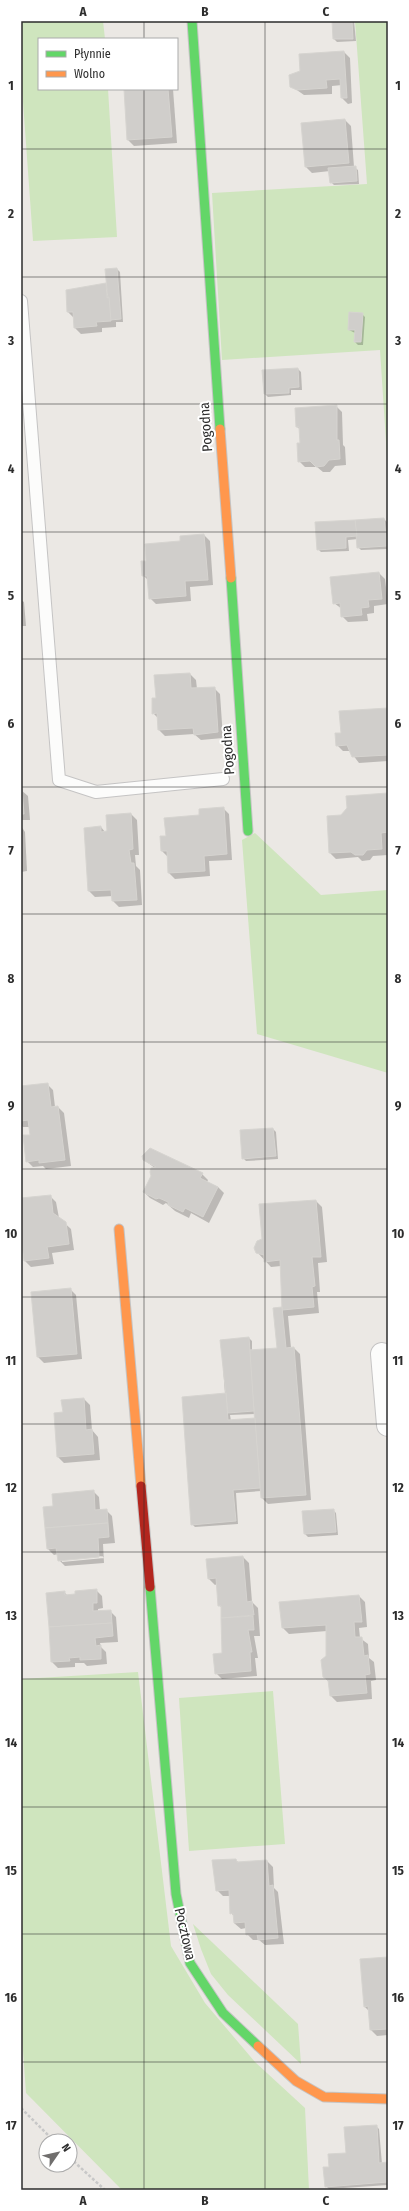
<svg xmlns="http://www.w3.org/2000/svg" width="409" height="2211" font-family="'Fira Sans Condensed',sans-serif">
<rect width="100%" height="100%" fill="#ebe8e4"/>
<g fill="#cfe5be">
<polygon points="21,21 103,21 105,39 39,39 39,89 108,89 117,237 33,241 21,74"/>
<polygon points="355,21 388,21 388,472 380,350 222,360 212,193 367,184"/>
<polygon points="255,833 321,895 388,890 388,1073 257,1034 242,840"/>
<polygon points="138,1672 171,1946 205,2003 255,2062 305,2108 309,2190 122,2190 26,2093 21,2022 21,1679"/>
<polygon points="273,1691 285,1844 189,1851 179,1698"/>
<polygon points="193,1924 298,2024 301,2064 228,1995 211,1974 201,1949"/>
</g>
<g fill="#0003" fill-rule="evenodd">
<polygon points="333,21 354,21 356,41 337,42 334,39"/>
<polygon points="344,52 350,58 352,103 348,104 342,98 342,85 332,86 332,94 304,95 291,86"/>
<polygon points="125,89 173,89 177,143 134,146 128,140"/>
<polygon points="345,120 351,126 354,167 358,170 359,184 334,185 331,182 330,171 312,173 306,167"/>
<polygon points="117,269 120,272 123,322 116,322 116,327 102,328 102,332 81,334 75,328 74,318 68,312 105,284 108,287"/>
<polygon points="362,314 365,317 363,345 358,345 355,342 355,333 349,330"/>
<polygon points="298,369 301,372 302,390 291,390 291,395 268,397 265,394"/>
<polygon points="336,406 342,412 343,445 345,447 346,465 335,466 330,472 323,472 317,467 305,467 299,461 301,430 297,427"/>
<polygon points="384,519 387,522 388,549 361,550 358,547 358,539 348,540 349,551 321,552 318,549"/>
<polygon points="204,535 210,541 213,585 190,587 191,601 156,604 150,598 148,580 143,575 147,562 181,542"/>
<polygon points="379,573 385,579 388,604 374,606 374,613 367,614 368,621 348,622 342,616 342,609 334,603"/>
<polygon points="21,600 24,602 26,626 21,626"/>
<polygon points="21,643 22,662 21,662"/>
<polygon points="190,674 196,680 197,689 214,688 220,694 223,738 201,740 194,734 165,736 159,730 158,718 153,713 157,699"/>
<polygon points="388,709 388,761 359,763 350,751 343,751 337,745 342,734"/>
<polygon points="21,790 28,796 30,820 21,820"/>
<polygon points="388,794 388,855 373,856 370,860 362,861 358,857 336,859 330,853 342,816"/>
<polygon points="223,808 229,814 232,860 209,861 210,876 175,879 169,873 168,857 162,851 167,837"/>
<polygon points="131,814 137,820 139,855 135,855 136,866 140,870 142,905 119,907 113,901 113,896 95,897 89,891 101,827 105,832"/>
<polygon points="21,826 25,832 27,871 21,872"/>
<polygon points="47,1084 53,1090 55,1107 58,1107 64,1113 71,1166 46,1169 43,1166 33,1167 27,1161 31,1136 30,1127 23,1127 21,1125 21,1087"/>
<polygon points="273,1129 276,1132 278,1159 246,1161 243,1158"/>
<polygon points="144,1160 202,1174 208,1180 207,1182 218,1187 224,1193 209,1223 191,1213 189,1218 175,1211 166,1203 163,1205 150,1198 144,1192 155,1168"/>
<polygon points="50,1196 56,1202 59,1218 71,1229 74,1250 52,1253 54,1264 31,1267 25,1261 21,1228 21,1199"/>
<path d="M316,1201L322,1207L327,1262L318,1263L320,1292H317L319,1313L288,1316L291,1348H294L300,1354L311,1500L268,1504L262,1498L261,1491L236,1493L238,1524L195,1527L192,1524L225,1394L221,1340L249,1338L252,1341V1351L278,1349L274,1309L283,1308L281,1266L271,1267L257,1252L263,1240ZM255,1414L256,1419L231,1421L230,1415Z"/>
<polygon points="70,1289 76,1295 82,1359 44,1363 38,1357"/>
<polygon points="84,1399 90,1405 92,1430 98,1437 100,1460 64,1463 58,1457 64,1413"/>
<path d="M93,1491L99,1497L100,1510H106L112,1516L115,1543L103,1544L104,1563L65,1566L59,1560L58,1554L54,1555L48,1549L54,1507ZM104,1556V1558L62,1562V1559Z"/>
<polygon points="333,1510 336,1513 338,1535 308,1537 305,1534"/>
<polygon points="243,1557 249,1563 252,1602 258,1608 260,1636 254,1636 258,1658 255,1658 257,1676 222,1679 216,1673 223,1654 222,1608 219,1605 217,1584 215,1585 209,1579"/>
<polygon points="96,1590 102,1596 103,1608 98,1609 98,1612 110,1611 116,1617 118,1642 100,1643 101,1647 106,1652 107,1664 87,1666 84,1663 75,1663 75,1667 58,1668 52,1662 64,1592 68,1596"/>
<polygon points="359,1596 365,1602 367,1627 359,1628 360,1638 368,1644 369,1658 374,1662 376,1680 371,1681 372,1699 337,1702 331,1696 330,1683 324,1677 327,1656 327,1631 289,1634 283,1628 280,1603"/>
<polygon points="236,1860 239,1863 267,1861 273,1867 274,1888 278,1892 284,1944 265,1945 259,1940 253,1940 247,1934 246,1928 241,1929 234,1923 234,1916 231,1913 230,1896 223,1896 217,1890"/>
<polygon points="388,1958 388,2035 377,2036 371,2030 370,2012 364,2006"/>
<polygon points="376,2126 379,2129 382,2164 388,2163 388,2185 329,2189 326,2186 330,2168"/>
</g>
<g fill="#d0cecb" stroke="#d6d4d0">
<polygon points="332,21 352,21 353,39 333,39"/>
<polygon points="344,51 347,98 341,98 340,79 326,80 327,88 297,90 290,87 289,75 300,71 299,54"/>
<polygon points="124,89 168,89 172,137 127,140"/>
<polygon points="345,119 349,163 305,167 301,123"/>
<polygon points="356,166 357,181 330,183 328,168"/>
<polygon points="117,268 121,319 110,320 105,269"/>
<polygon points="106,283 107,298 109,297 111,321 96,322 97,326 74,328 73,312 67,312 66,290"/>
<polygon points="349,312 363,313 361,342 354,342 355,330 348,330"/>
<polygon points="298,368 299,387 289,388 289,393 264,394 262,370"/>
<polygon points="337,405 337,440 339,440 340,459 329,460 324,466 316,467 310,461 298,462 297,443 300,443 299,427 296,427 295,408"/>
<polygon points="384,518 387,546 357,548 355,520"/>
<polygon points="355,520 357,536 346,537 346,548 317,550 315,522"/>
<polygon points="204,534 208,580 185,581 186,596 149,599 147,576 142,576 141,561 146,561 145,544 180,541 180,536"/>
<polygon points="379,572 382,599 368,600 369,607 361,608 362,615 341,617 340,603 333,604 330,577"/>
<polygon points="190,673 191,688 215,687 218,732 194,735 193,728 158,730 157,713 152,714 152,698 156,698 154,675"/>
<polygon points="388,708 388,755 352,757 347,745 336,746 335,733 341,733 339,711"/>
<polygon points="21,789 22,789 24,814 21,814"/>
<polygon points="388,793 388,832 381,833 382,849 367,850 363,855 355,855 351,852 329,853 327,816 341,815 347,808 346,796"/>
<polygon points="224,807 227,854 204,856 205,871 168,873 167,851 161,851 160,836 166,836 164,818 199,815 199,809"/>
<polygon points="131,813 133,849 129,850 131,863 134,863 137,900 112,901 111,890 88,891 84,828 101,826 101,832 107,831 106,815"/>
<polygon points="48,1083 51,1107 58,1106 65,1160 39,1163 39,1160 26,1162 23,1135 30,1135 28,1120 21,1121 21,1086"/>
<polygon points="273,1128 276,1156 242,1159 240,1130"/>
<polygon points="150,1148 203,1173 200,1178 218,1187 203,1217 185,1208 183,1212 168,1205 168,1202 159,1198 156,1199 143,1192 151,1176 150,1172 151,1168 156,1167 143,1160 142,1156"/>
<polygon points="51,1195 53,1213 66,1222 69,1244 47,1247 49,1258 24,1261 21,1236 21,1198"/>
<polygon points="316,1200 321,1257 312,1257 315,1286 312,1287 314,1307 282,1310 280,1260 264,1262 264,1255 256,1253 254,1248 257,1241 262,1239 259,1204"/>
<polygon points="71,1288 77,1354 37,1357 31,1292"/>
<polygon points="282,1307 286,1348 294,1347 306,1495 261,1498 249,1350 277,1348 273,1308"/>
<polygon points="249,1337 254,1411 228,1413 220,1340"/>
<polygon points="226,1393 228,1420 255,1418 260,1488 233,1490 236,1521 191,1525 182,1397"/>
<polygon points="84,1398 86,1430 92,1429 94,1454 57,1457 54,1413 63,1412 61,1400"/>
<polygon points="94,1490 95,1510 107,1509 108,1523 45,1528 43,1507 53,1506 52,1494"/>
<polygon points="334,1509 336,1532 304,1534 302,1511"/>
<polygon points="108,1523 109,1537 98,1538 99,1557 58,1561 56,1548 47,1549 45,1528"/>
<polygon points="243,1556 247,1602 252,1601 254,1615 221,1618 221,1606 218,1606 216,1578 208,1579 206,1559"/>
<polygon points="97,1589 97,1603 93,1603 93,1611 111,1610 112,1623 49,1627 46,1593 65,1591 65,1595 75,1594 75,1591"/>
<polygon points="359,1595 362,1622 354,1622 355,1637 362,1637 364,1656 368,1655 370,1674 365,1675 367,1693 330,1696 328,1680 323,1677 321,1660 326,1656 326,1625 282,1628 279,1602"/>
<polygon points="253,1616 254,1630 248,1630 252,1652 250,1652 251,1671 215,1674 213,1654 222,1653 221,1618"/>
<polygon points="112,1623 113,1636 95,1638 96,1646 101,1645 101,1659 80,1660 80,1657 69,1658 70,1661 51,1662 49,1627"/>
<polygon points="236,1859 237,1862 267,1860 269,1886 273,1885 278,1938 258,1940 257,1934 246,1935 245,1922 234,1923 233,1913 230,1914 229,1890 216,1891 212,1860"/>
<polygon points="388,1957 388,2029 370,2030 368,2006 364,2007 360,1959"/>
<polygon points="377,2125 379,2163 388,2162 388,2182 325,2187 323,2167 329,2167 328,2154 346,2153 344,2127"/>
</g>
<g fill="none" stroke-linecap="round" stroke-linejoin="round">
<defs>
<polyline id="lane" points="21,301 59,780 96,792 223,779"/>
<polyline id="street" points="382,1354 388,1425"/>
<g id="fast">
<polyline points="192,21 220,429"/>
<polyline points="231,578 248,831"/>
<polyline points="150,1587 176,1894 190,1963 223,2013 258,2046"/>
</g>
<g id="slow">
<polyline points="220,429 231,578"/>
<polyline points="119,1229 141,1486"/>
<polyline points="258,2046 296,2081 324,2097 388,2099"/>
</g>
<polyline id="jam" points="141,1486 150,1587"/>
</defs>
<use href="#lane" stroke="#c5c4c4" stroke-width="14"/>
<use href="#street" stroke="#c5c4c4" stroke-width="24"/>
<use href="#fast" stroke="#c5c4c4" stroke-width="11"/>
<use href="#slow" stroke="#c5c4c4" stroke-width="11"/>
<use href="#jam" stroke="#c5c4c4" stroke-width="11"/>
<g stroke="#c8c8c8" stroke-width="2.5" stroke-dasharray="3 2" stroke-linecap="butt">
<polyline points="21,2108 54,2141"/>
<polyline points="70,2158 105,2190"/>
</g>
<use href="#lane" stroke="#fcfcfb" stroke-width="12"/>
<use href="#street" stroke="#fcfcfb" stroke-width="22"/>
<use href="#fast" stroke="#63d668" stroke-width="9"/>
<use href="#slow" stroke="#ff974d" stroke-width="9"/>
<use href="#jam" stroke="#b3261e" stroke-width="9"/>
</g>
<path fill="none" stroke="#2d2d2d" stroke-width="1" stroke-opacity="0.55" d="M144,21V39M265,21V2190M144,89V2190M21,149H388M21,277H388M21,404H388M21,532H388M21,659H388M21,787H388M21,914H388M21,1042H388M21,1169H388M21,1297H388M21,1424H388M21,1552H388M21,1679H388M21,1807H388M21,1934H388M21,2062H388"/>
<g text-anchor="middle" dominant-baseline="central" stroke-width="4" stroke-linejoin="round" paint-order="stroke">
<g font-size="14" fill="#2d2d2d" stroke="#fff">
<text transform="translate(206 427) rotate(-94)">Pogodna</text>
<text transform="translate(228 750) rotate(-94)">Pogodna</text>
<text transform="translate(185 1934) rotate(77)">Pocztowa</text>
</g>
</g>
<rect width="409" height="2211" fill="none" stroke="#ffffff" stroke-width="44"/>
<rect x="38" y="38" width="140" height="52" fill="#ffffff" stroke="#ababab"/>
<rect x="46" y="51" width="20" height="6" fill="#63d668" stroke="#ababab"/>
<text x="74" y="58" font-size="12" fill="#2d2d2d">Płynnie</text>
<rect x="46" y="71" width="20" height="6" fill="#ff974d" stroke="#ababab"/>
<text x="74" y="78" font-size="12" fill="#2d2d2d">Wolno</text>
<g transform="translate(58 2153) rotate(56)"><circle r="19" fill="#ffffff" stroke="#ababab"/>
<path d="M0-3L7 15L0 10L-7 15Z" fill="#706e6d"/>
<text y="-6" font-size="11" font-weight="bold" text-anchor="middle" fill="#2d2d2d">N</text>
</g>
<rect x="22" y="22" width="365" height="2167" fill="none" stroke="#2d2d2d" stroke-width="1.5"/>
<g font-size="13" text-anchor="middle" font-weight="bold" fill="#2d2d2d">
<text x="83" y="16">A</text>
<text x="205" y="16">B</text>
<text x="326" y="16">C</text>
<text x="11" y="90">1</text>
<text x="398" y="90">1</text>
<text x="11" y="218">2</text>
<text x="398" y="218">2</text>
<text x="11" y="345">3</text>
<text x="398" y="345">3</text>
<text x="11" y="473">4</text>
<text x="398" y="473">4</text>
<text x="11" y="600">5</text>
<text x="398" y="600">5</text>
<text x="11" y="728">6</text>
<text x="398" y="728">6</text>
<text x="11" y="855">7</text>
<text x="398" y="855">7</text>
<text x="11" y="983">8</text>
<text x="398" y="983">8</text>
<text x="11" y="1110">9</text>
<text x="398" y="1110">9</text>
<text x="11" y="1238">10</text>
<text x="398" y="1238">10</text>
<text x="11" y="1365">11</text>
<text x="398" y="1365">11</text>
<text x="11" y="1492">12</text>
<text x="398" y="1492">12</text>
<text x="11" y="1620">13</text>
<text x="398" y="1620">13</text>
<text x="11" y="1747">14</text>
<text x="398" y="1747">14</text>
<text x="11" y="1875">15</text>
<text x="398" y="1875">15</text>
<text x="11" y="2002">16</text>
<text x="398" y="2002">16</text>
<text x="11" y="2130">17</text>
<text x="398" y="2130">17</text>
<text x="83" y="2205">A</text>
<text x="205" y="2205">B</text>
<text x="326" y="2205">C</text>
</g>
</svg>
